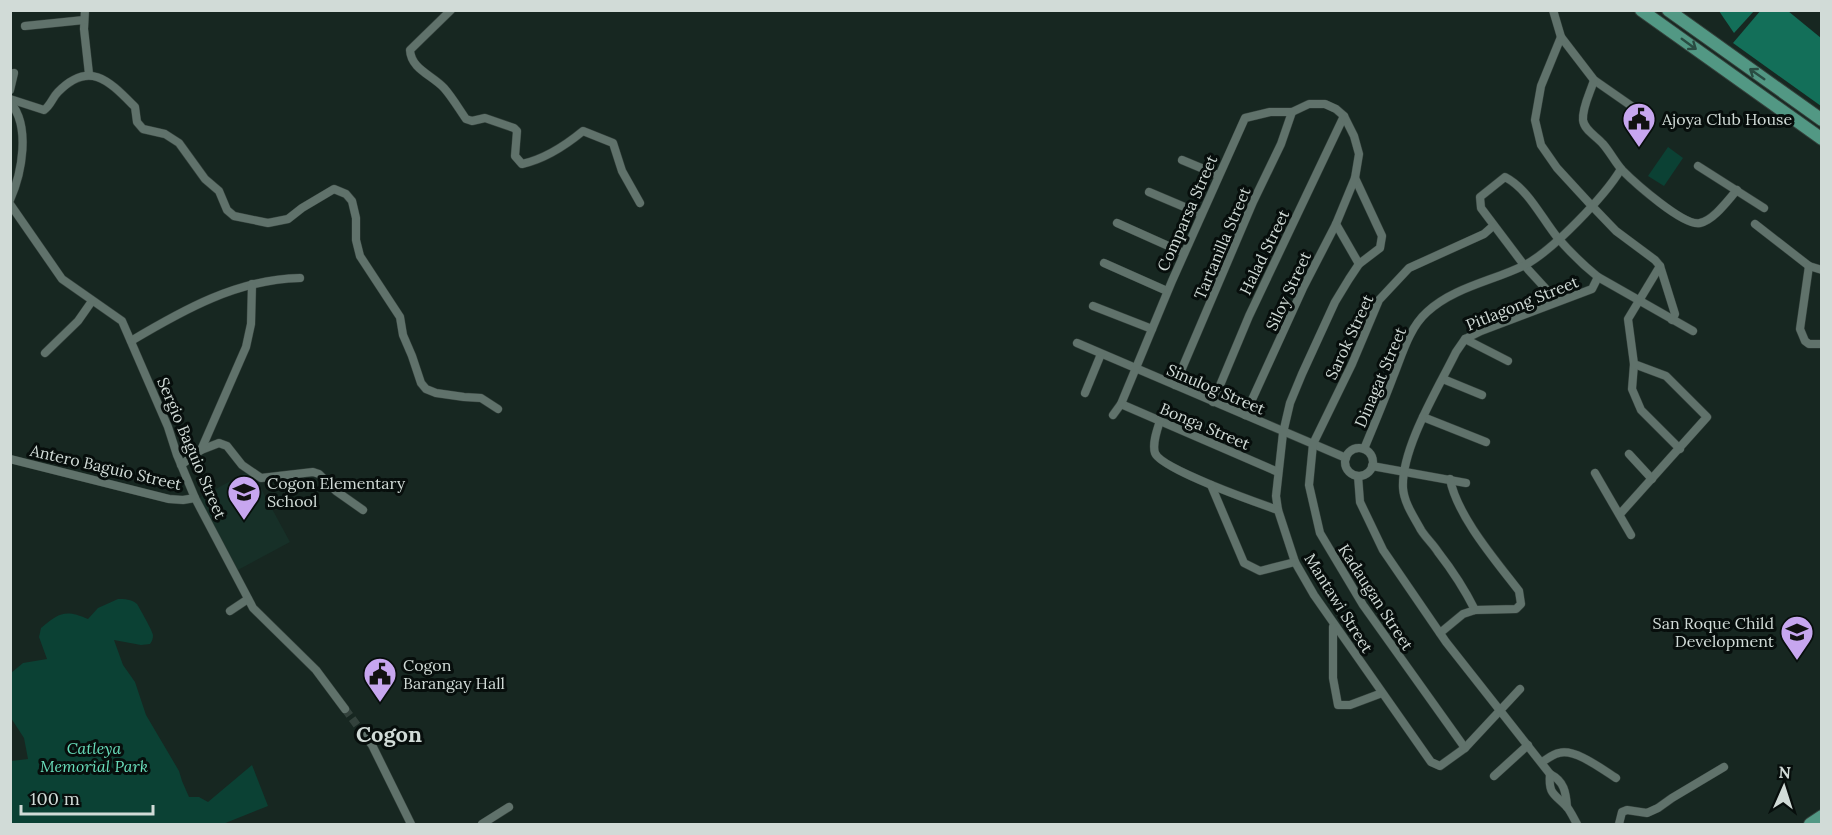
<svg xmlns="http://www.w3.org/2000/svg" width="1832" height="835" font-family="Lora,serif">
<rect width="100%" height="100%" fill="#172721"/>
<polygon fill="#173028" points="251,470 290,542 236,571 197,499"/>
<g fill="#0b4134">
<polygon points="1668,147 1683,158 1664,186 1648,176"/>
<path d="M118,599C125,599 131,599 137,604C139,607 153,632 153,635C153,639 152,641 150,644L141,645L114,640L123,665L135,682L146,715L179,771L182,781L189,797H199L208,802L252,765L268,806L223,824H11V761L28,759L24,738L11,718V673L23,663L47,659L39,637L41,628C59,613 65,609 88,619L98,608Z"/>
</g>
<g fill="#136f59">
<polygon points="1761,10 1788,11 1821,38 1821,106 1733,43"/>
<polygon points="1719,11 1754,11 1734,33"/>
</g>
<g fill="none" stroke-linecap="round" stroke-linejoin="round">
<polyline stroke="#33423c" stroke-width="8" stroke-dasharray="8 4" stroke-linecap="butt" points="345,709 365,736"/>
<defs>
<g id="street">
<polyline points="85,10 84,29 89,74"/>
<path d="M451,10L410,50C411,69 432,75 444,88C452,97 459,109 466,119L472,121L485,118L514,128L517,131L515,156L522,164C545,159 566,145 583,131L613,143L622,171L640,203"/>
<polyline points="1553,10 1561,37 1541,86 1535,120 1541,145 1557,168 1591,205 1616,231 1655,260 1660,266 1675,314 1672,320"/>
<polyline points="25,26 84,20"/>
<polyline points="1561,37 1594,80 1640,112"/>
<path d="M1594,80C1591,91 1582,107 1583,120C1584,130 1596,136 1603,144C1610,152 1615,162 1622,170C1634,182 1684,227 1700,223C1714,220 1728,200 1737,190"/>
<polyline points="10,90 14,73"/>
<path d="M10,99L44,110C51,105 52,98 58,92C90,59 110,82 135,107L137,122L143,129L165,134L179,143L205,179L219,191L227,210L234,216L268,223L288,219L302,208L334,189L346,194L352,201L356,218V240L360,256L400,317L403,335L412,356L421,383L426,389L436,393L464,397L481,398L498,409"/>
<path d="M10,102C31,126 22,173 10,200"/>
<polyline points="1182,160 1218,175"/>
<polyline points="1698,166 1764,208"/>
<polyline points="1149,192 1201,214"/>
<polyline points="10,204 62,279 122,321 168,427 177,455 195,498 253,608 316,670 345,709"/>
<polyline points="1117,223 1184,253"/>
<polyline points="1336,224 1359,264"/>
<polyline points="1755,224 1809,266 1822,270"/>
<polyline points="1104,263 1167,291"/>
<polyline points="1809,266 1800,329 1805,341 1809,344 1822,344"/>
<path d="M1557,301L1524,265L1481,208L1480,197L1505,177C1528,189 1541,217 1557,237C1569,251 1583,265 1598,277L1693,331"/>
<polyline points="1093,306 1152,329"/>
<polyline points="1465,339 1508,361"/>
<path d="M131,341C183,310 238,279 300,278"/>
<polyline points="1077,343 1346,458"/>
<polyline points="45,353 78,321 92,301"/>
<polyline points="1634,364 1632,389 1641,410 1680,449"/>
<polyline points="1443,379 1482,395"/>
<polyline points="1175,385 1253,202 1281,144 1292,112"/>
<polyline points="1085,393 1101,354"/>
<polyline points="1213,402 1249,316 1344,116"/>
<polyline points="1121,404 1278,472"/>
<polyline points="1113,415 1121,404 1172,281 1245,118 1270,112 1292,112 1309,104 1325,104 1336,109 1344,116 1354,136 1359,154 1355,178 1382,236 1380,248 1359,264 1349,279 1335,302 1302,374 1290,403 1283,433 1276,496 1278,510 1295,562 1314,595 1431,762 1440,766 1465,748 1520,689"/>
<polyline points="1245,415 1303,288 1336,224 1355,178"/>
<polyline points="1423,417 1486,442"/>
<path d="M1160,421C1157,430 1152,444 1155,453C1161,469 1258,503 1278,510"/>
<circle cx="1359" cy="462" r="14"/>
<path d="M1364,449C1374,425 1384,401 1393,377C1402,355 1409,328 1427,312C1454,287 1493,281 1525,265C1553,250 1605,196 1621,169"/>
<polyline points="201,450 219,443 227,446 242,465 261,478 313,472 319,474 336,491 363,510"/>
<polyline points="1629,454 1652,479"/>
<polyline points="10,459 169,499 183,500 195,498"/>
<polyline points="181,465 201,450 246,347 251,324 252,284"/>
<polyline points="1372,466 1466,483"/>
<polyline points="1595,473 1631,535"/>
<path d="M1358,476L1360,502L1383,550L1446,642L1550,774C1564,781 1566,792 1567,807"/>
<polyline points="1211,485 1244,563 1260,571 1295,562"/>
<polyline points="1620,514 1707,417 1666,376 1634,364 1628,319 1660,266"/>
<path d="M1475,610C1465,590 1452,570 1438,552C1433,544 1426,538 1421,530C1414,517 1404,503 1403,488C1401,448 1439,387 1456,352L1465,339L1481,331L1592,289L1598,277"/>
<polyline points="230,611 248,599"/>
<polyline points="1333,627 1333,678 1338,705 1350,705 1382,693"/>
<path d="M1440,633L1463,614L1475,610L1516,609L1521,604L1519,591C1496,561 1457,516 1450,479"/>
<polyline points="365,736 372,745 411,824"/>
<polyline points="1465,748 1363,605 1320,533 1309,485 1313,444 1352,364 1379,300 1409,268 1484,234 1493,226"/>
<path d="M1542,762C1547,759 1553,754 1559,753C1575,748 1603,770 1616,778"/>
<path d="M1550,774C1548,795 1555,794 1567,807C1571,812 1574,819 1577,824"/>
<polyline points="1494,776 1528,745"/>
<polyline points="482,824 509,807"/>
<polyline points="1619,824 1622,812 1627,810 1647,813 1658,808 1672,798 1724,767"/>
</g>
<g id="primary">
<polyline points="1641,10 1822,139"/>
<polyline points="1668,10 1822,120"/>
<polyline points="1810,824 1822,816"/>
</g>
</defs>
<use href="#street" stroke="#34413c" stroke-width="9"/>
<use href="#primary" stroke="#34413c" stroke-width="14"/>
<use href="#street" stroke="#60726b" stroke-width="8"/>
<use href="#primary" stroke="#529884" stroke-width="12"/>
</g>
<defs><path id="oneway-shaft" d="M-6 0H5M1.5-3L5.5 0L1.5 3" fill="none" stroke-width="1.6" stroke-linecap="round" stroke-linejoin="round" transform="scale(1.5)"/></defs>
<g stroke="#294c42">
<use href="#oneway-shaft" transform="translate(1689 44) rotate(36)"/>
<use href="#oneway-shaft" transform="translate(1757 74) rotate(-145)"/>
</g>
<defs>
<symbol id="civic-pin" viewBox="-11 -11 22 30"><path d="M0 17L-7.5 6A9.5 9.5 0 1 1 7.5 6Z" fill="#c7a6ef" stroke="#070e0c"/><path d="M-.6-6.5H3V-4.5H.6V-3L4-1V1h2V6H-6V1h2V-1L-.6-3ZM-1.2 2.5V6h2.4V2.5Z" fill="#111"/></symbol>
<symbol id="school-pin" viewBox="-11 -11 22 30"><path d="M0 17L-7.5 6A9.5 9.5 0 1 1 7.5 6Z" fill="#c7a6ef" stroke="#070e0c"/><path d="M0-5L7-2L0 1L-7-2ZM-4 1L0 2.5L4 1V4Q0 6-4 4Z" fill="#111"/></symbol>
</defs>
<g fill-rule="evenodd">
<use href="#civic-pin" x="1620" y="100" width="38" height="52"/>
<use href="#school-pin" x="225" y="473" width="38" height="52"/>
<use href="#school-pin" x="1778" y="613" width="38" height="52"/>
<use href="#civic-pin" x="361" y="655" width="38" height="52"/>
</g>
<g text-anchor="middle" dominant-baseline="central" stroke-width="6" stroke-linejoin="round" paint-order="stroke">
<g font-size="16" fill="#d1dbd7" stroke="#070e0c" text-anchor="start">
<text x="1662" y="119">Ajoya Club House</text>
<text x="267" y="483">Cogon Elementary<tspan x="267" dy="18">School</tspan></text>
<text x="1774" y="623" text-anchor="end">San Roque Child<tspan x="1774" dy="18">Development</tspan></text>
<text x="403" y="665">Cogon<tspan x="403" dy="18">Barangay Hall</tspan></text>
</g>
<g font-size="16" fill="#d1dbd7" stroke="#070e0c">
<text transform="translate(1187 213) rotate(-66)">Comparsa Street</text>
<text transform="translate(1222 243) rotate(-67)">Tartanilla Street</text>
<text transform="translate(1264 252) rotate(-64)">Halad Street</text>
<text transform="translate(1288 291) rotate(-65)">Siloy Street</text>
<text transform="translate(1522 303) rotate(-22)">Pitlagong Street</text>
<text transform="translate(1349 337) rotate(-65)">Sarok Street</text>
<text transform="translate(1380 377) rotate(-67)">Dinagat Street</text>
<text transform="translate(1216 389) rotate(23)">Sinulog Street</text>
<text transform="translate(1205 426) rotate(23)">Bonga Street</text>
<text transform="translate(192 448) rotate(67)">Sergio Baguio Street</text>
<text transform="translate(106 467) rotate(13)">Antero Baguio Street</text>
<text transform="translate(1376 597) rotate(57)">Kadaugan Street</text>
<text transform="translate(1339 603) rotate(58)">Mantawi Street</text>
</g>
<g font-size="16" font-style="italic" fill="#69dfbc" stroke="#070e0c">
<text x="94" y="748">Catleya<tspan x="94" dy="18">Memorial Park</tspan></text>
</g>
<g font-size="22" font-weight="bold" fill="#d1dbd7" stroke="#070e0c">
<text x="389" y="734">Cogon</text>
</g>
</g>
<rect width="1832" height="835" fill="none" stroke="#d1dbd7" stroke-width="24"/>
<g transform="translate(1784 787) rotate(3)" stroke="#070e0c" stroke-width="4.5" paint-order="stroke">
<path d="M0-4.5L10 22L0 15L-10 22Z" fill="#d1dbd7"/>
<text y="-9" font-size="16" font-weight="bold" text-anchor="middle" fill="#d1dbd7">N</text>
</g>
<path d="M21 805v9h132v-9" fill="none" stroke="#d1dbd7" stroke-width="3"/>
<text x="30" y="805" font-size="18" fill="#d1dbd7" stroke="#070e0c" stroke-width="4.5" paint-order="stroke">100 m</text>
</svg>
